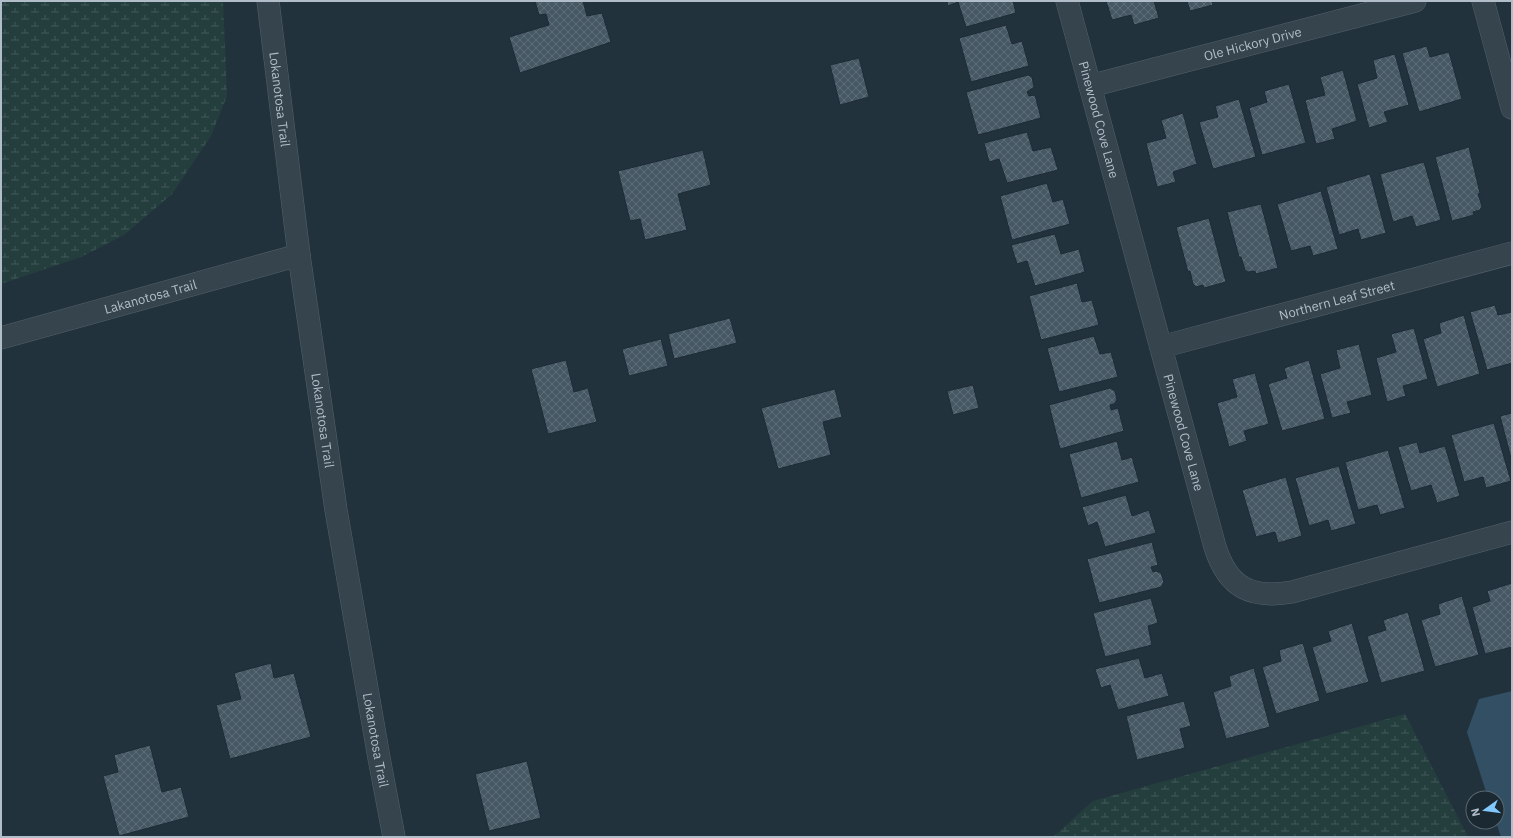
<svg xmlns="http://www.w3.org/2000/svg" width="1513" height="838" font-family="'IBM Plex Sans',sans-serif">
<defs>
<pattern id="wetland-marsh" width="20" height="14" patternUnits="userSpaceOnUse"><rect width="20" height="14" fill="#243e3d"/><path d="M1 5h8M5 5V1M11 12h8M15 12V8" fill="none" stroke="#415858"/></pattern>
<pattern id="building-cross-hatch" width="8" height="8" patternUnits="userSpaceOnUse"><rect width="8" height="8" fill="#455864"/><path d="M0 0l8 8M0 8l8-8" fill="none" stroke="#5d6e79"/></pattern>
</defs>
<rect width="100%" height="100%" fill="#22323d"/>
<g fill="url(#wetland-marsh)">
<polygon points="1,1 223,1 227,96 211,136 172,194 124,235 81,257 1,284"/>
<polygon points="1405,714 1468,837 1053,837 1093,801"/>
</g>
<polygon fill="#324f64" points="1512,691 1512,837 1501,837 1496,822 1497,798 1488,798 1467,732 1479,699"/>
<g fill="url(#building-cross-hatch)" stroke="#1d2b34">
<polygon points="535,1 583,1 587,16 602,13 611,42 520,73 509,37 549,25 546,14 539,15"/>
<polygon points="947,1 1013,1 1016,13 966,27 958,2 948,6"/>
<polygon points="1106,1 1154,1 1159,18 1134,25 1131,15 1112,20"/>
<polygon points="1187,1 1212,1 1213,5 1190,11"/>
<polygon points="1006,25 1012,44 1022,41 1029,66 971,82 959,38"/>
<polygon points="1427,46 1430,57 1449,52 1462,99 1419,112 1402,53"/>
<polygon points="1395,54 1409,105 1384,112 1388,122 1369,128 1357,84 1377,78 1373,60"/>
<polygon points="859,58 869,97 840,105 830,65"/>
<polygon points="1343,70 1357,121 1332,129 1335,139 1316,144 1305,100 1325,95 1320,77"/>
<polygon points="1028,75 1032,77 1034,87 1027,92 1029,96 1035,95 1041,118 978,135 966,92"/>
<polygon points="1289,84 1306,143 1262,155 1249,108 1267,102 1264,91"/>
<polygon points="1239,99 1256,157 1213,169 1199,122 1218,117 1215,106"/>
<polygon points="1183,113 1197,164 1173,172 1176,182 1157,187 1146,143 1166,138 1161,120"/>
<polygon points="1027,132 1033,151 1051,147 1058,170 1007,183 999,159 989,162 984,143"/>
<polygon points="1469,147 1480,193 1478,194 1482,206 1480,210 1473,212 1474,215 1452,221 1435,157"/>
<polygon points="703,150 711,185 678,194 687,230 645,240 640,219 630,221 618,171"/>
<polygon points="1424,162 1441,220 1416,227 1412,216 1393,222 1380,174"/>
<polygon points="1370,174 1386,233 1361,240 1358,229 1339,235 1326,187"/>
<polygon points="1047,183 1053,202 1063,199 1070,224 1012,240 1000,196"/>
<polygon points="1321,191 1338,249 1313,256 1310,246 1291,251 1277,204"/>
<polygon points="1261,204 1278,268 1256,274 1255,271 1248,272 1245,270 1241,257 1239,257 1227,212"/>
<polygon points="1209,218 1226,282 1204,288 1203,285 1196,287 1193,284 1190,271 1188,272 1176,227"/>
<polygon points="1055,234 1061,254 1079,249 1085,272 1035,286 1027,261 1017,264 1011,245"/>
<polygon points="1077,283 1082,302 1092,300 1099,325 1041,340 1029,296"/>
<polygon points="1495,305 1498,315 1512,312 1512,363 1487,370 1470,312"/>
<polygon points="1464,315 1480,374 1437,387 1423,339 1441,333 1439,323"/>
<polygon points="730,318 737,343 674,359 668,334"/>
<polygon points="1414,328 1428,379 1403,386 1406,396 1387,402 1376,358 1396,352 1391,334"/>
<polygon points="1094,336 1100,354 1111,352 1118,377 1059,392 1047,348"/>
<polygon points="661,339 668,366 629,376 622,349"/>
<polygon points="1359,344 1372,395 1347,402 1351,413 1332,418 1320,374 1340,368 1336,350"/>
<polygon points="566,360 574,392 588,388 597,422 548,434 531,369"/>
<polygon points="1309,360 1325,419 1282,431 1268,384 1287,378 1284,368"/>
<polygon points="1255,373 1269,424 1244,431 1247,441 1229,447 1217,403 1237,397 1232,379"/>
<polygon points="973,385 979,408 953,415 947,391"/>
<polygon points="1110,388 1115,391 1117,400 1114,404 1110,405 1111,410 1118,408 1124,431 1060,449 1049,405"/>
<polygon points="835,389 842,417 823,422 831,455 778,469 761,408"/>
<polygon points="1512,413 1512,462 1500,416"/>
<polygon points="1494,423 1511,481 1486,488 1483,477 1464,482 1451,435"/>
<polygon points="1117,441 1122,460 1132,457 1139,482 1081,498 1069,454"/>
<polygon points="1417,442 1420,453 1445,446 1460,496 1437,503 1431,485 1411,491 1398,447"/>
<polygon points="1388,450 1405,508 1380,515 1377,505 1358,510 1345,462"/>
<polygon points="1339,466 1356,524 1331,531 1328,520 1309,526 1295,478"/>
<polygon points="1286,477 1302,536 1278,543 1275,532 1256,537 1242,490"/>
<polygon points="1126,495 1132,516 1149,510 1156,533 1105,547 1097,522 1088,526 1082,507"/>
<polygon points="1152,542 1158,565 1151,567 1153,572 1156,571 1161,573 1164,582 1161,587 1099,603 1087,559"/>
<polygon points="1512,583 1512,647 1485,654 1472,607 1490,601 1487,591"/>
<polygon points="1462,596 1479,655 1435,667 1421,620 1440,614 1438,604"/>
<polygon points="1151,598 1158,623 1148,626 1152,645 1105,657 1093,613"/>
<polygon points="1408,612 1425,671 1381,683 1367,636 1386,630 1383,620"/>
<polygon points="1352,623 1369,682 1326,694 1312,647 1331,641 1328,631"/>
<polygon points="1303,643 1320,701 1276,714 1262,667 1281,661 1279,650"/>
<polygon points="1139,658 1145,678 1162,673 1169,696 1118,710 1110,685 1101,688 1095,669"/>
<polygon points="271,663 274,678 294,673 311,737 230,759 216,705 241,699 234,673"/>
<polygon points="1254,668 1270,727 1226,739 1213,692 1231,686 1229,676"/>
<polygon points="1184,701 1191,726 1180,729 1185,748 1137,760 1126,716"/>
<polygon points="150,745 162,792 181,787 189,817 119,836 103,776 118,772 114,755"/>
<polygon points="527,761 541,818 489,831 475,774"/>
</g>
<g fill="none" stroke-linecap="round" stroke-linejoin="round">
<defs>
<g id="minor">
<path id="s1" d="M268,1L299,255L336,510L379,758L394,837"/>
<path id="s2" d="M1067,1L1215,547C1228,588 1251,599 1292,592L1512,532"/>
<polyline points="1483,1 1512,108"/>
<path id="s3" d="M1090,86L1415,1"/>
<path id="s4" d="M1,338L299,255"/>
<path id="s5" d="M1161,347L1512,253"/>
</g>
</defs>
<use href="#minor" stroke="#54616b" stroke-width="23"/>
<use href="#minor" stroke="#36444d" stroke-width="22"/>
</g>
<g text-anchor="middle" dominant-baseline="central" stroke-width="3.5" stroke-linejoin="round" paint-order="stroke">
<g font-size="13" fill="#b1bec9" stroke="#1b2932">
<text stroke="none"><textPath href="#s3" startOffset="168">Ole Hickory Drive</textPath></text>
<text stroke="none"><textPath href="#s1" startOffset="99">Lokanotosa Trail</textPath></text>
<text stroke="none"><textPath href="#s2" startOffset="123">Pinewood Cove Lane</textPath></text>
<text stroke="none"><textPath href="#s4" startOffset="155">Lakanotosa Trail</textPath></text>
<text stroke="none"><textPath href="#s5" startOffset="182">Northern Leaf Street</textPath></text>
<text stroke="none"><textPath href="#s1" startOffset="423">Lokanotosa Trail</textPath></text>
<text stroke="none"><textPath href="#s2" startOffset="447">Pinewood Cove Lane</textPath></text>
<text stroke="none"><textPath href="#s1" startOffset="747">Lokanotosa Trail</textPath></text>
</g>
</g>
<rect width="1513" height="838" fill="none" stroke="#b1bec9" stroke-width="4"/>
<g transform="translate(1485 810) rotate(256)"><circle r="19" fill="#1b2932" stroke="#57656e"/>
<path d="M0-3L7 15L0 10L-7 15Z" fill="#81c8fe"/>
<text y="-6" font-size="11" font-weight="bold" text-anchor="middle" fill="#b1bec9">N</text>
</g>
</svg>
